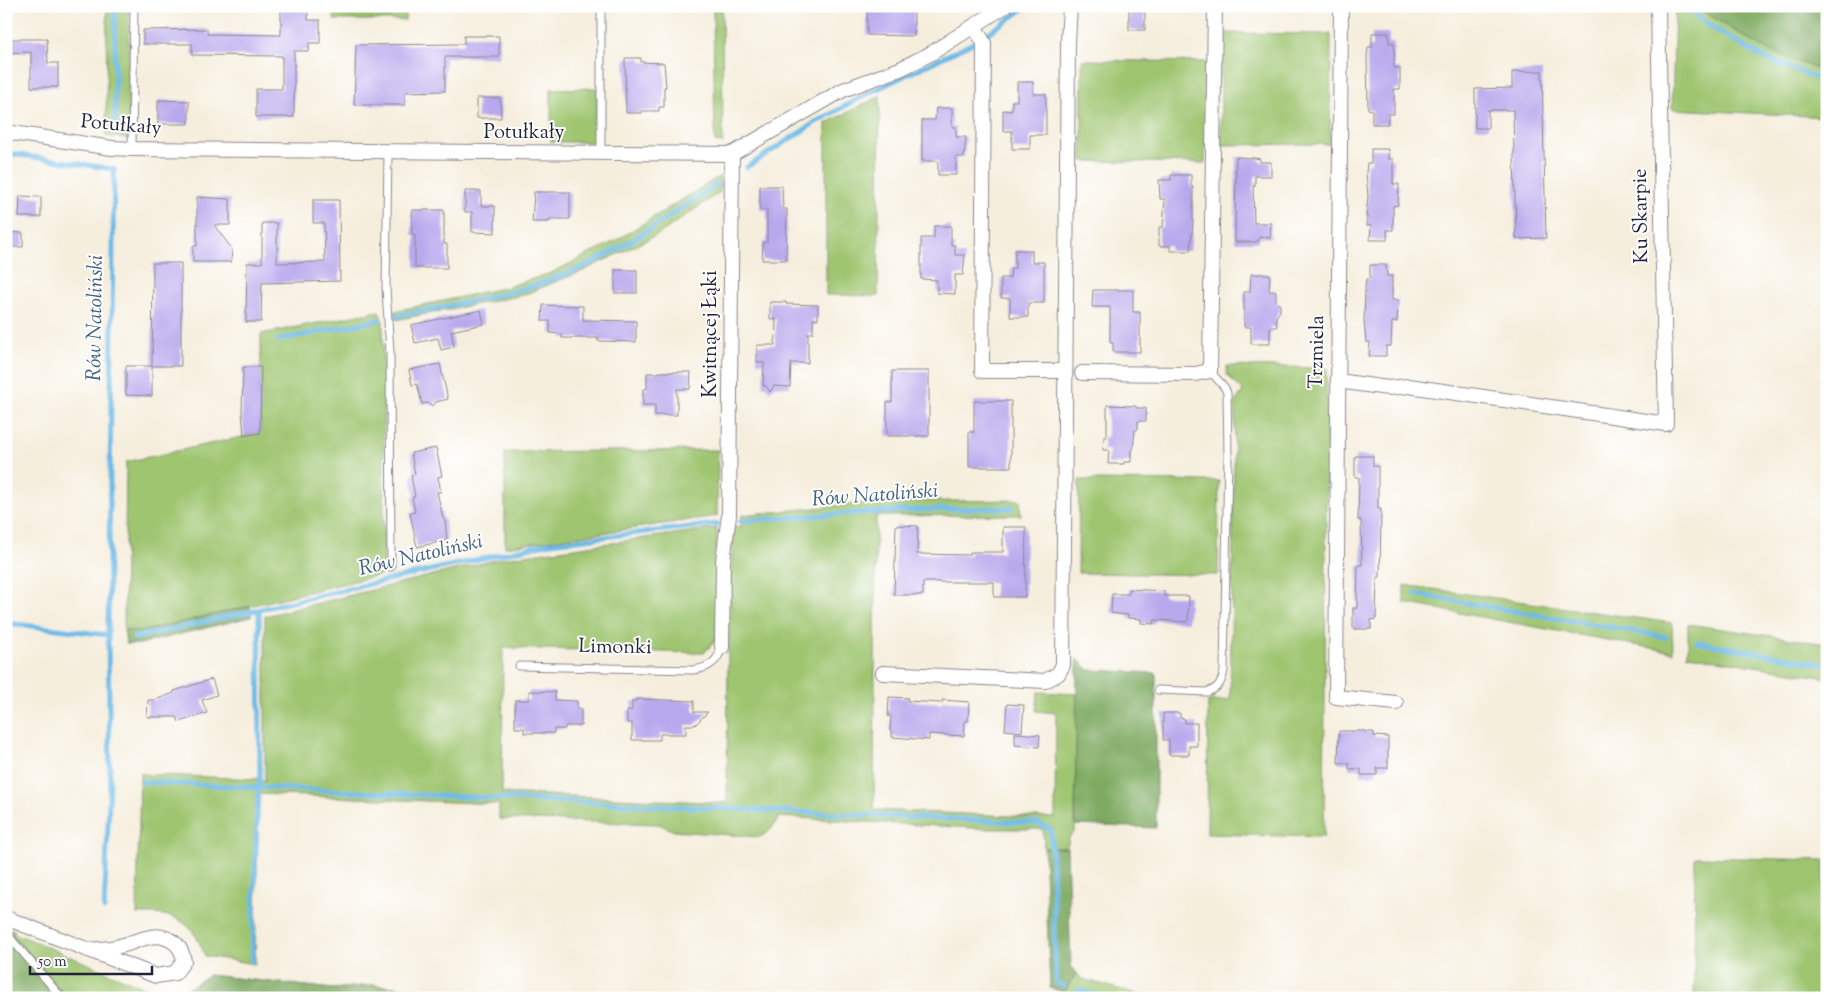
<svg xmlns="http://www.w3.org/2000/svg" width="1833" height="1004" font-family="'Sorts Mill Goudy',serif">
<rect width="100%" height="100%" fill="#fff"/>
<filter id="ink" filterUnits="userSpaceOnUse"><feTurbulence type="fractalNoise" baseFrequency=".02" numOctaves="2"/><feDisplacementMap in="SourceGraphic" scale="10" xChannelSelector="R" yChannelSelector="G"/><feConvolveMatrix kernelMatrix="1 2 1 2 8 2 1 2 1" color-interpolation-filters="sRGB"/></filter>
<filter id="wash" filterUnits="userSpaceOnUse"><feTurbulence type="fractalNoise" baseFrequency=".0096" numOctaves="4" result="noise"/><feDisplacementMap in="SourceGraphic" scale="20" xChannelSelector="R" yChannelSelector="G"/><feGaussianBlur stdDeviation="1.12" result="paint"/><feColorMatrix in="noise" values="0 0 0 0 0 0 0 0 0 0 0 0 0 0 0 0 0 1.4 0 .05"/><feComposite in="paint" operator="in"/></filter>
<g filter="url(#wash)">
<rect width="100%" height="100%" fill="#f6eedd"/>
<g fill="#9fc570" stroke="#607456">
<polygon points="107,6 129,6 128,139 106,136"/>
<polygon points="334,6 430,6 430,9 406,9 405,20 334,20"/>
<polygon points="713,6 722,6 723,143 715,142"/>
<polygon points="1675,6 1695,6 1761,47 1827,73 1827,117 1672,109"/>
<polygon points="1221,33 1331,34 1330,144 1221,145"/>
<polygon points="1082,60 1206,62 1205,163 1082,161"/>
<polygon points="597,88 597,142 551,142 551,89"/>
<polygon points="880,96 878,296 826,295 826,123"/>
<polygon points="720,176 720,192 659,234 583,271 523,295 395,320 395,311 507,287 551,273 615,241"/>
<polygon points="379,311 383,322 384,574 144,631 124,630 126,462 260,433 261,334"/>
<polygon points="1227,366 1327,368 1324,837 1207,834 1208,701 1230,700 1235,402 1243,391 1227,375"/>
<polygon points="718,450 717,516 505,547 505,452"/>
<polygon points="1079,480 1219,481 1218,575 1078,573"/>
<path d="M1020,500L1021,515L876,516L874,810L1055,818L1056,713L1036,711L1038,692L1077,694L1075,831L1069,838L1067,848H1044L1043,829H991L779,817L770,831L760,837L674,831L659,824L499,819V804L259,794L255,964L205,956C191,918 175,913 137,914L140,774L257,779L265,782V616L503,558L717,528L716,640L704,653L503,648L502,793L727,803L728,648L733,527H741L742,515L876,502Z"/>
<polygon points="1404,585 1672,623 1673,652 1404,603"/>
<polygon points="1688,624 1827,644 1827,678 1688,655"/>
<polygon points="1695,857 1824,860 1823,998 1694,998"/>
<path d="M6,927L15,930L14,933L150,990C178,994 186,992 209,975L333,989L373,985L417,989L442,998H6Z"/>
<polygon points="1076,973 1083,979 1151,998 1083,998 1064,992"/>
</g>
<g fill="#7faa62" stroke="#50664e">
<polygon points="1695,6 1827,6 1827,73 1761,47"/>
<polygon points="250,606 251,617 140,644 126,644 124,630 144,631"/>
<polygon points="1077,658 1089,670 1156,673 1156,828 1075,825"/>
<polygon points="1044,848 1067,848 1071,966 1076,973 1064,992 1050,988"/>
<polygon points="6,930 14,933 13,935 68,998 6,998"/>
<polygon points="209,975 333,989 373,985 417,989 442,998 123,998 150,990 172,993 193,986"/>
</g>
<g fill="none" stroke-linecap="round" stroke-linejoin="round">
<g stroke="#6dbae7" stroke-width="5">
<polyline points="1685,6 1705,23 1762,57 1827,82"/>
<polyline points="115,133 115,6"/>
<polyline points="6,153 114,169 108,635 110,780 104,909"/>
<polyline points="747,167 816,122 873,91 975,42 1028,6"/>
<path d="M396,316C460,303 527,294 587,265C632,243 674,213 716,185"/>
<polyline points="278,340 379,320"/>
<path d="M740,521C831,514 921,508 1012,508"/>
<polyline points="1415,594 1666,637"/>
<polyline points="6,623 108,635"/>
<polyline points="134,638 550,543 718,524"/>
<polyline points="1697,642 1827,665"/>
<polyline points="142,782 1038,823 1051,830 1056,983 1064,986"/>
<polyline points="252,962 258,787 260,781 259,611"/>
<polyline points="1078,990 1103,998"/>
</g>
</g>
<g id="blocks">
<g fill="#b8a8ed">
<polygon points="281,6 308,6 308,20 320,20 320,43 309,43 309,51 294,51 294,117 256,117 256,89 282,89 282,56 192,55 192,44 143,44 143,30 207,29 207,34 281,35"/>
<polygon points="867,6 914,7 914,36 867,35"/>
<rect x="1129" y="6" width="16" height="24"/>
<polygon points="1372,33 1389,33 1389,43 1394,43 1394,68 1400,68 1400,89 1394,89 1394,114 1388,114 1388,124 1372,124 1372,110 1368,109 1367,56 1368,47 1372,47"/>
<polygon points="464,36 499,36 499,57 445,57 445,91 405,92 405,105 354,105 356,45 464,44"/>
<polygon points="6,39 47,39 48,63 58,63 58,87 31,87 31,52 6,53"/>
<polygon points="625,58 641,58 641,62 664,63 666,87 664,87 664,107 659,107 659,111 642,111 642,113 626,113"/>
<polygon points="1542,71 1546,238 1516,239 1513,110 1488,110 1488,128 1475,128 1475,89 1512,88 1512,72"/>
<polygon points="1017,82 1033,82 1033,94 1046,94 1046,135 1030,135 1030,149 1012,149 1012,131 1003,131 1003,110 1012,111 1012,101 1017,101"/>
<polygon points="477,98 500,98 501,118 477,118"/>
<polygon points="158,100 189,101 189,124 158,124"/>
<polygon points="936,108 952,108 952,127 956,127 956,137 966,137 964,157 956,157 956,175 938,175 938,161 922,161 922,120 935,120"/>
<polygon points="1371,149 1388,149 1388,159 1393,159 1393,184 1399,184 1398,205 1393,206 1393,230 1387,230 1387,240 1370,240 1371,225 1367,226 1367,216 1366,216 1368,196 1366,173 1367,163 1371,163"/>
<polygon points="1236,157 1255,158 1260,159 1260,162 1271,162 1271,176 1255,176 1255,186 1253,186 1254,223 1271,223 1270,238 1259,237 1259,241 1254,242 1235,242"/>
<polygon points="1171,175 1191,175 1191,186 1193,187 1193,224 1190,251 1170,251 1170,246 1159,246 1159,227 1163,227 1165,199 1160,199 1159,180 1171,180"/>
<polygon points="760,186 782,186 783,209 787,209 786,260 762,260 763,242 767,242 767,210 760,210"/>
<polygon points="465,191 481,191 481,206 495,206 495,233 472,232 472,212 465,212"/>
<polygon points="534,192 570,192 570,219 549,219 549,222 532,222"/>
<polygon points="20,196 41,197 41,217 19,217"/>
<polygon points="197,197 230,199 230,225 214,225 232,249 231,262 193,262 193,246 197,246"/>
<polygon points="313,200 339,200 340,281 262,283 261,322 246,322 247,263 262,263 262,223 277,223 277,263 325,262 324,223 313,223"/>
<polygon points="412,210 444,210 444,244 447,244 447,268 415,268 415,235 412,235"/>
<polygon points="934,226 951,226 951,245 955,245 955,255 965,255 963,275 955,275 955,294 937,293 937,280 921,279 921,238 934,238"/>
<polygon points="6,232 23,233 23,247 6,247"/>
<polygon points="1015,250 1032,250 1032,262 1044,262 1044,303 1028,303 1028,317 1010,317 1010,298 1001,298 1001,278 1010,278 1011,268 1015,268"/>
<polygon points="153,263 181,263 181,366 152,366"/>
<polygon points="1370,265 1386,265 1387,276 1392,276 1392,300 1398,300 1397,322 1392,322 1391,346 1386,346 1386,356 1369,356 1370,342 1366,342 1364,321 1365,289 1366,279 1370,279"/>
<rect x="615" y="270" width="22" height="23"/>
<polygon points="1251,274 1270,274 1269,291 1276,291 1276,301 1280,305 1280,311 1276,317 1277,327 1270,327 1270,344 1251,344 1251,327 1244,327 1244,292 1250,292"/>
<polygon points="1093,290 1133,290 1133,312 1140,312 1140,352 1113,352 1113,343 1110,343 1110,307 1092,307"/>
<polygon points="770,302 786,302 786,304 818,305 818,319 813,319 813,333 808,333 808,363 791,363 790,387 774,386 770,392 766,386 763,386 764,363 757,362 757,345 775,345 776,319 770,319"/>
<polygon points="543,305 583,306 583,320 636,321 636,342 598,341 598,338 562,338 562,334 550,333 550,321 542,321"/>
<polygon points="481,310 484,324 451,331 454,347 441,350 438,338 415,343 411,325"/>
<polygon points="440,364 448,399 436,402 433,406 428,403 422,404 417,384 412,385 409,370"/>
<polygon points="126,366 152,366 152,396 126,395"/>
<polygon points="243,367 261,367 260,433 244,436 242,413"/>
<polygon points="892,371 929,371 929,436 887,436 887,402 892,402"/>
<polygon points="659,372 691,372 690,389 677,389 677,415 655,415 655,405 643,405 643,389 647,389 647,373 659,373"/>
<polygon points="974,401 1011,401 1011,467 969,467 969,432 974,432"/>
<polygon points="1107,405 1136,406 1136,408 1146,408 1146,421 1138,421 1138,429 1135,430 1133,450 1131,450 1131,462 1124,462 1124,464 1108,464 1109,450 1103,450 1104,437 1107,437"/>
<polygon points="436,448 442,476 438,477 441,492 437,492 443,518 445,521 447,540 417,547 410,513 415,512 412,497 415,497 411,475 415,474 411,453"/>
<polygon points="1355,456 1373,456 1373,466 1378,466 1378,509 1381,509 1380,577 1377,577 1376,619 1371,620 1371,629 1353,629 1353,608 1357,608 1358,565 1362,565 1361,520 1358,520 1359,477 1355,477"/>
<polygon points="896,525 918,526 917,554 970,555 970,552 1003,552 1003,527 1026,527 1025,597 994,597 994,582 923,582 923,595 894,595"/>
<polygon points="1129,589 1164,591 1164,596 1189,596 1188,622 1155,620 1154,624 1141,623 1141,619 1128,618 1128,615 1111,613 1112,594 1129,594"/>
<polygon points="212,679 217,695 202,700 207,713 179,722 177,717 147,717 148,700 155,700 174,693 174,691"/>
<polygon points="529,691 555,692 555,700 577,701 577,709 581,709 581,726 565,726 565,729 554,729 554,733 524,733 524,728 515,728 515,700 529,700"/>
<polygon points="889,697 908,698 907,701 942,703 942,700 969,702 968,721 965,721 964,736 929,734 929,740 892,737 892,731 890,731 891,716 888,716"/>
<polygon points="637,699 694,701 694,712 708,712 695,725 686,725 686,734 660,734 660,740 632,740 632,723 627,723 627,711 632,710 632,701 637,701"/>
<polygon points="1007,704 1024,705 1022,732 1005,730"/>
<polygon points="1163,713 1180,713 1180,718 1185,719 1185,723 1197,723 1197,746 1189,746 1189,755 1169,755 1169,740 1163,740"/>
<polygon points="1339,731 1365,731 1365,732 1374,732 1374,736 1388,737 1388,768 1377,768 1377,775 1361,775 1361,769 1349,769 1349,763 1338,763"/>
<polygon points="1015,733 1040,735 1039,747 1015,745"/>
</g>
</g>
</g>
<g filter="url(#ink)">
<use href="#blocks" fill-opacity="0" stroke="#8c888c" stroke-width="1"/>
<g fill="none" stroke-linecap="round" stroke-linejoin="round">
<defs>
<g id="lane">
<polyline points="132,149 134,6"/>
<polyline points="388,152 386,289 390,352 391,567"/>
<polyline points="601,153 601,6"/>
<path d="M519,666L692,670C708,669 718,662 722,647"/>
<path d="M1158,690L1207,692C1218,689 1222,682 1224,671L1228,456L1227,393L1225,388L1210,371"/>
<polyline points="6,933 62,998"/>
</g>
<g id="street">
<polyline points="1341,6 1336,697 1396,703"/>
<polyline points="974,26 984,43 982,371 1065,371"/>
<polyline points="6,132 112,148 132,149 732,154 843,90 900,69 930,54 1005,6"/>
<polyline points="1082,373 1195,374 1210,371 1215,6"/>
<polyline points="1338,381 1388,388 1409,386 1666,424 1658,6"/>
<polyline points="722,647 723,561 729,515 732,154"/>
<polyline points="883,673 1045,681 1058,674 1063,665 1068,42 1070,6"/>
<path d="M6,918L156,976L175,973L184,961C183,954 181,949 176,944C156,927 137,943 116,947C107,949 97,949 88,950"/>
</g>
</defs>
<use href="#lane" stroke="#8c888c" stroke-width="9"/>
<use href="#street" stroke="#8c888c" stroke-width="16"/>
<use href="#lane" stroke="#fff" stroke-width="7"/>
<use href="#street" stroke="#fff" stroke-width="14"/>
</g>
</g>
<g text-anchor="middle" dominant-baseline="central" stroke-width="4" stroke-linejoin="round" paint-order="stroke">
<g font-size="20" fill="#22223b" stroke="#fff">
<text transform="translate(121 126) rotate(5)">Potułkały</text>
<text x="524" y="133">Potułkały</text>
<text transform="translate(1642 216) rotate(-91)">Ku Skarpie</text>
<text transform="translate(711 334) rotate(-90)">Kwitnącej Łąki</text>
<text transform="translate(1318 352) rotate(-89)">Trzmiela</text>
<text transform="translate(615 648) rotate(1)">Limonki</text>
</g>
<g font-size="21" font-style="italic" fill="#405f80" stroke="#fff">
<text transform="translate(96 318) rotate(-89)">Rów Natoliński</text>
<text transform="translate(875 496) rotate(-4)">Rów Natoliński</text>
<text transform="translate(421 556) rotate(-13)">Rów Natoliński</text>
</g>
</g>
<rect width="1833" height="1004" fill="none" stroke="#fff" stroke-width="25"/>
<path d="M30 966v8h122v-8" fill="none" stroke="#22223b" stroke-width="2.5"/>
<text x="38" y="966" font-size="15" fill="#22223b" stroke="#ffffff" stroke-width="4" paint-order="stroke">50 m</text>
</svg>
